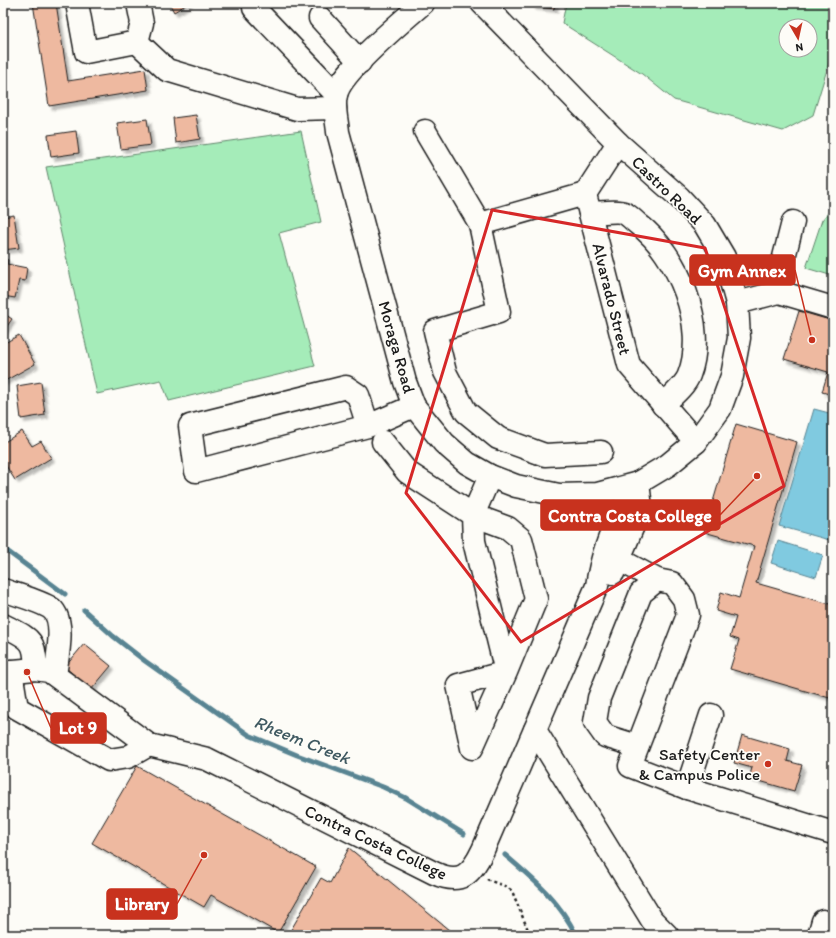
<svg xmlns="http://www.w3.org/2000/svg" width="836" height="938" font-family="Itim,sans-serif">
<defs>
<filter id="shadow"><feDropShadow dx="3.5" dy="3.5" stdDeviation="1" flood-color="#0004"/></filter>
</defs>
<rect width="100%" height="100%" fill="#fdfcf7"/>
<filter id="ink" filterUnits="userSpaceOnUse"><feTurbulence type="fractalNoise" baseFrequency=".025" numOctaves="2"/><feDisplacementMap in="SourceGraphic" scale="8" xChannelSelector="R" yChannelSelector="G"/><feConvolveMatrix kernelMatrix="1 2 1 2 8 2 1 2 1" color-interpolation-filters="sRGB"/></filter>
<g filter="url(#ink)">
<g fill="#a5ecb9" stroke="#60846a" fill-rule="evenodd">
<path d="M566,3H833V50L813,115L783,131L674,100L642,74L562,23ZM786,26H810V50H786Z"/>
<polygon points="301,131 321,222 279,233 315,366 169,401 161,380 97,394 46,167"/>
<polygon points="833,207 833,276 806,268 822,220"/>
</g>
<g fill="#80cae0" stroke="#588492">
<polygon points="814,409 833,414 833,541 779,526"/>
<polygon points="778,541 823,555 816,577 771,563"/>
</g>
<g fill="none" stroke-linecap="round" stroke-linejoin="round">
<g stroke="#588492" stroke-width="5">
<polyline points="3,548 65,594"/>
<polyline points="84,610 113,636 145,661 249,735 297,755 383,787 406,798 464,834"/>
<path d="M505,855C533,879 560,901 576,935"/>
</g>
</g>
<g fill="#eeb9a0" stroke="#1c1c1c" filter="url(#shadow)">
<polygon points="33,3 56,3 68,81 145,69 148,90 49,106"/>
<polygon points="169,3 189,3 174,12"/>
<polygon points="533,3 555,3 554,9 532,6"/>
<polygon points="196,115 200,139 176,143 173,118"/>
<polygon points="147,119 151,145 121,149 117,123"/>
<polygon points="76,131 79,153 51,157 48,135"/>
<polygon points="3,198 5,213 3,213"/>
<polygon points="14,215 19,248 3,250 3,217"/>
<polygon points="3,258 8,260 7,264 27,268 25,281 19,280 15,298 3,296"/>
<polygon points="799,311 833,321 833,395 822,392 828,372 784,359"/>
<polygon points="3,313 12,319 3,332"/>
<polygon points="19,335 35,364 3,382 3,344"/>
<polygon points="41,382 45,415 21,419 17,386"/>
<polygon points="736,424 797,442 756,583 833,605 833,699 730,669 739,640 730,637 736,617 716,611 721,592 739,598 754,546 704,532"/>
<polygon points="22,431 32,446 41,441 51,458 15,480 3,461 3,443"/>
<polygon points="84,644 111,666 91,690 65,667"/>
<polygon points="742,735 790,749 787,761 802,765 794,791 749,778 752,768 734,763"/>
<polygon points="137,766 316,867 278,933 211,895 204,907 92,843"/>
<polygon points="349,848 455,935 288,935 321,878 330,883"/>
</g>
<g fill="none" stroke-linecap="round" stroke-linejoin="round">
<defs>
<g id="minor">
<polyline points="77,3 86,52 137,42"/>
<path d="M423,3C403,21 341,71 336,95C333,107 337,120 338,132L405,382L414,406L426,421L444,443L467,463L490,476L516,486L559,495L597,494L638,483L668,465L696,442L720,409L732,376L739,338L737,303L724,257L705,225L679,197L618,143L482,3"/>
<polyline points="254,8 336,94"/>
<polyline points="320,18 360,62"/>
<polyline points="137,42 167,70 297,109 335,108"/>
<polyline points="137,42 142,23 138,3"/>
<polyline points="425,131 480,224 499,312 435,331 445,372 466,412 498,438 545,455 601,452"/>
<polyline points="618,143 585,194 629,365 696,442"/>
<path d="M590,213C598,213 618,210 624,213C629,215 634,221 638,224C678,254 708,326 689,375C685,386 671,397 663,405"/>
<polyline points="480,224 585,194"/>
<polyline points="779,292 781,269 793,222"/>
<polyline points="737,303 779,292 833,308"/>
<polyline points="368,426 358,395 346,387 190,426 196,471 368,426 414,406"/>
<polyline points="383,442 407,472 473,515 508,528 521,539 536,599 506,672 458,685 472,748 506,672 474,541 473,515 490,476"/>
<polyline points="618,559 657,580 672,583 684,599 688,615 630,766 687,788 833,833"/>
<polyline points="613,573 641,507 638,483"/>
<path d="M3,590C18,595 36,600 49,607C67,617 57,659 55,675"/>
<path d="M3,625C28,638 37,639 35,669"/>
<polyline points="11,671 17,708 109,760 128,757 149,745"/>
<path d="M3,672L35,669L49,671L149,745L207,759L434,873C461,885 471,875 483,850L597,586C602,550 618,514 638,483"/>
<polyline points="535,730 652,920 667,935"/>
<polyline points="637,746 605,736 595,722 599,698 641,593 657,580"/>
<polyline points="687,788 711,715"/>
<polyline points="819,935 823,921"/>
</g>
</defs>
<use href="#minor" stroke="#1c1c1c" stroke-width="25"/>
<path stroke="#1c1c1c" stroke-width="2.5" stroke-dasharray="3 3" stroke-linecap="butt" d="M487,879C495,884 505,884 512,891L528,930L532,935"/>
<use href="#minor" stroke="#fdfcf7" stroke-width="22"/>
</g>
</g>
<path fill="none" stroke="#d62828" stroke-width="3" stroke-linejoin="round" d="M492,210L705,248L784,486L521,642L406,493Z"/>
<circle fill="#c8321e" stroke="#fdfcf7" stroke-width="1.5" cx="768" cy="764" r="4"/>
<g text-anchor="middle" dominant-baseline="central" stroke-width="3.5" stroke-linejoin="round" paint-order="stroke">
<g font-size="17" fill="#1c1c1c" stroke="#fdfcf7">
<text transform="translate(667 190) rotate(44)">Castro Road</text>
<text transform="translate(612 299) rotate(76)">Alvarado Street</text>
<text transform="translate(397 347) rotate(74)">Moraga Road</text>
<text transform="translate(376 842) rotate(25)">Contra Costa College</text>
</g>
<g font-size="17" fill="#1c1c1c" stroke="#fdfcf7" text-anchor="end">
<text x="760" y="754">Safety Center<tspan x="760" dy="20">&amp; Campus Police</tspan></text>
</g>
<g font-size="18" font-style="italic" fill="#3f5961" stroke="#fdfcf7">
<text transform="translate(302 740) rotate(22)">Rheem Creek</text>
</g>
</g>
<path fill="none" stroke="#c8321e" stroke-width="1.5" d="M812 340L795 270M757 476L720 515M27 672L51 728M204 855L177 904"/>
<g fill="#c8321e" stroke="#fdfcf7" stroke-width="1.5">
<circle cx="812" cy="340" r="4"/>
<circle cx="757" cy="476" r="4"/>
<circle cx="27" cy="672" r="4"/>
<circle cx="204" cy="855" r="4"/>
</g>
<g fill="#c8321e" stroke="#c8321e" stroke-width="1.5">
<rect x="690" y="255" width="105" height="30" rx="4"/>
<rect x="541" y="500" width="179" height="30" rx="4"/>
<rect x="51" y="713" width="55" height="30" rx="4"/>
<rect x="107" y="889" width="70" height="30" rx="4"/>
</g>
<g font-size="18" text-anchor="middle" font-weight="bold" fill="#fff">
<text x="742" y="277">Gym Annex</text>
<text x="630" y="522">Contra Costa College</text>
<text x="78" y="734">Lot 9</text>
<text x="142" y="910">Library</text>
</g>
<rect width="836" height="938" fill="none" stroke="#fdfcf7" stroke-width="16"/>
<rect x="8" y="8" width="820" height="922" fill="none" stroke="#1c1c1c" stroke-width="1.5" filter="url(#ink)"/>
<g transform="translate(798 38) rotate(171)"><circle r="19" fill="#fdfcf7" stroke="#a3a29f"/>
<path d="M0-3L7 15L0 10L-7 15Z" fill="#c8321e"/>
<text y="-6" font-size="11" font-weight="bold" text-anchor="middle" fill="#1c1c1c">N</text>
</g>
</svg>
